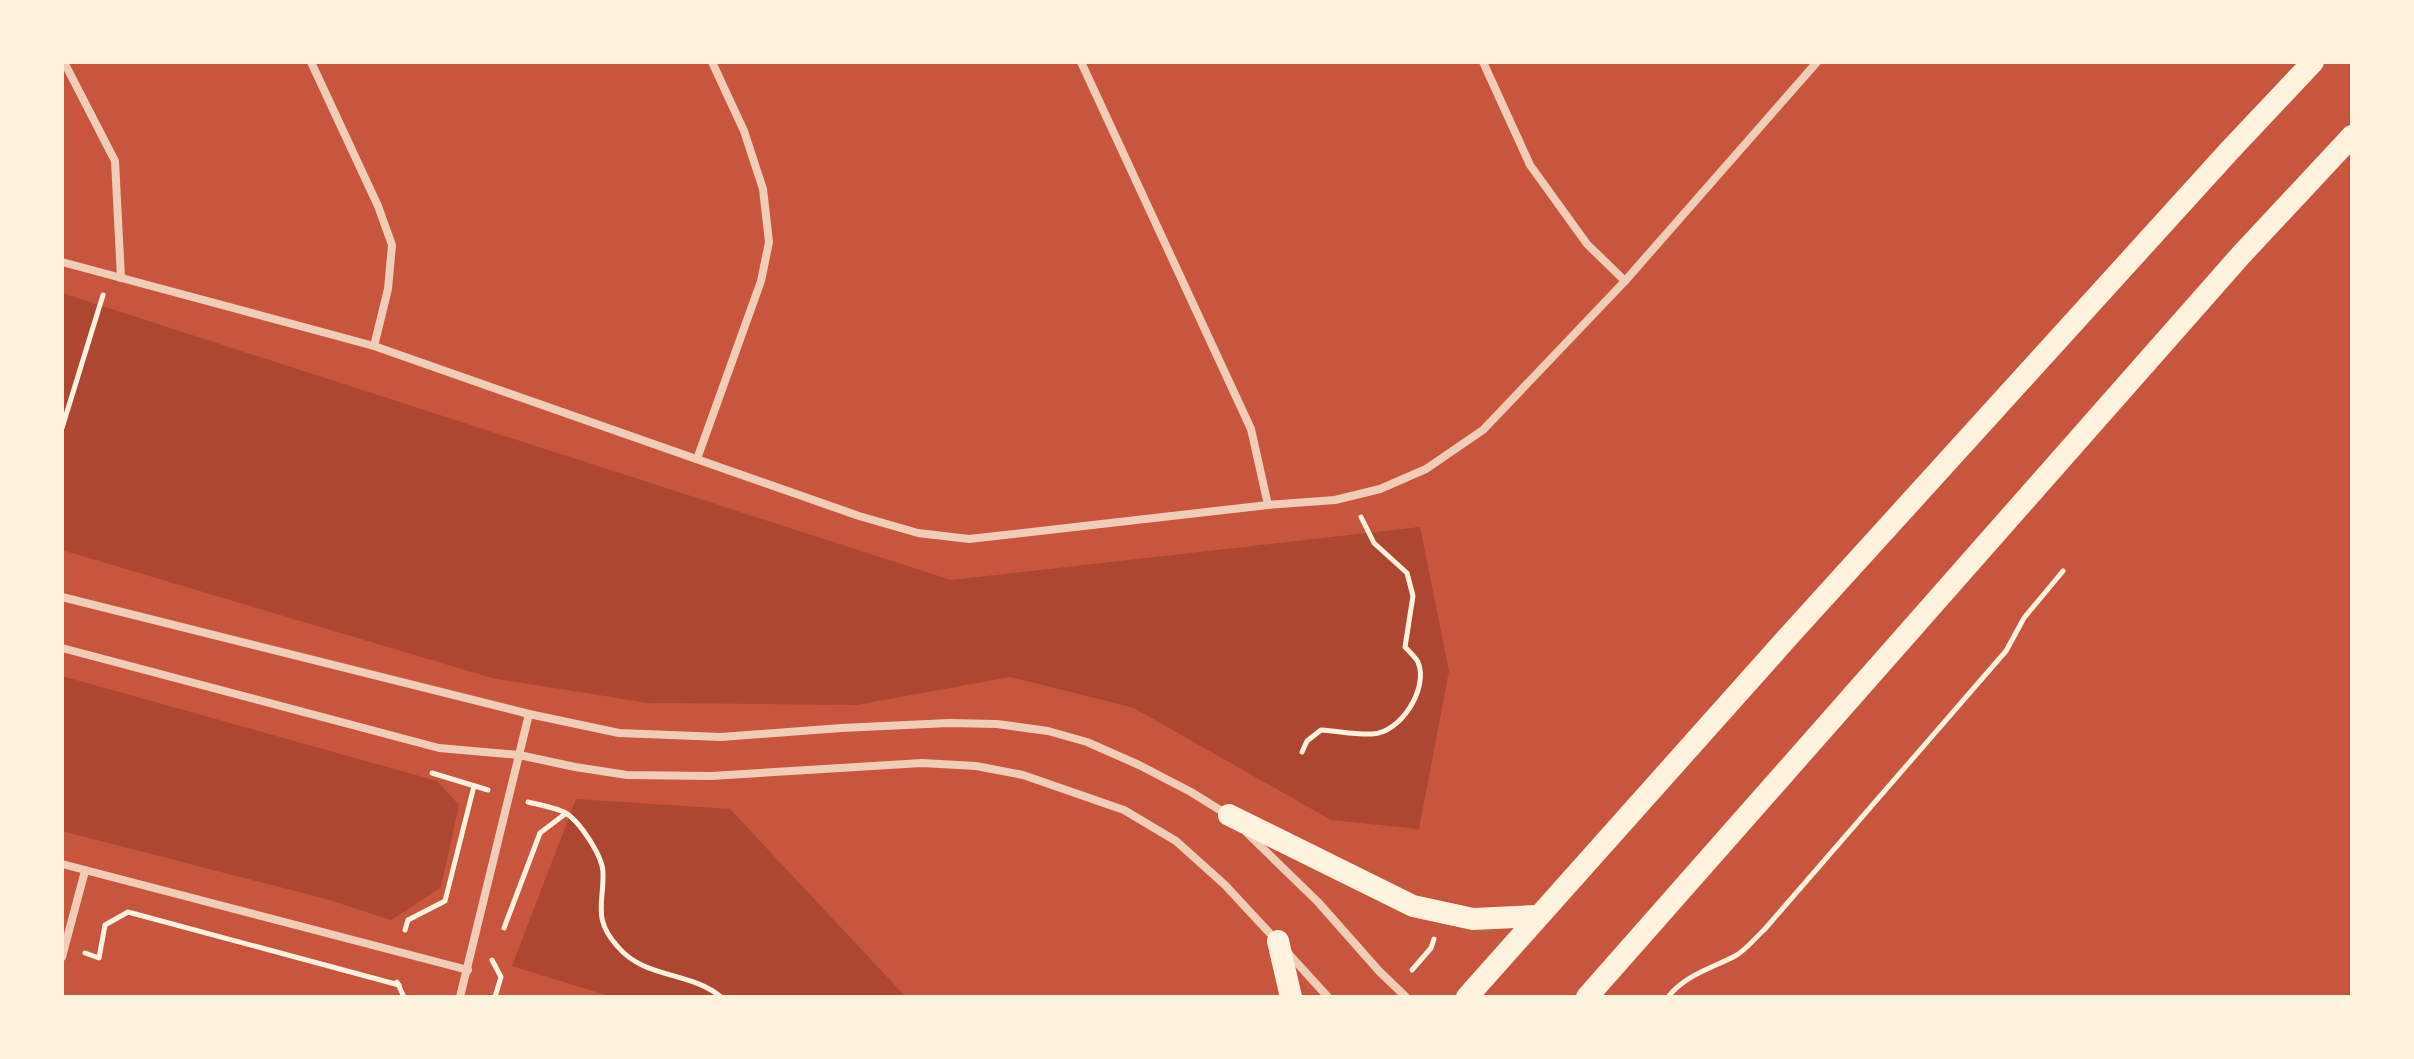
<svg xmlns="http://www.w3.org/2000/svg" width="2414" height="1059" font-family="'DejaVu Sans',sans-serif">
<rect width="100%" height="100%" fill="#c8553d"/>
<g fill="#ae4732">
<polygon points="62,293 951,580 1420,527 1449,671 1419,829 1331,820 1134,708 1010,677 856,705 648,703 492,678 62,550"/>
<polygon points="62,676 437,781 459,805 441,887 391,920 326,899 62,831"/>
<polygon points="576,799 730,809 906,997 612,997 512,966"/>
</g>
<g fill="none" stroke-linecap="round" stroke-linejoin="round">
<g stroke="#fff3e0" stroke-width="5">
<polyline points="62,428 103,295"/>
<path d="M1302,752L1307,741L1321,730C1338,731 1356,735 1372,734C1401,733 1429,688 1418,662C1415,657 1409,651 1405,647L1413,596L1407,573L1374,543L1361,517"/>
<polyline points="432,773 488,790"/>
<path d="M528,802C540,805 553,807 564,812C579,820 602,855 603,872C604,904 592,918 618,947C645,979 690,971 721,997"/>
<polyline points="504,928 540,833 565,814"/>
<polyline points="405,930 408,920 445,901 474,786"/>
<polyline points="85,953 99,958 105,925 128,912 399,985"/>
<polyline points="492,960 501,977 495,997"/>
<polyline points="1412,970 1431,948 1434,939"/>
<polyline points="397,982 404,997"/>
<path d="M1668,997C1685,975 1710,969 1735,956C1745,951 1755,938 1764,930L2006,651L2024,618L2063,571"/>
</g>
<g stroke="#f1ccb7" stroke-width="8">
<polyline points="64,62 115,161 121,278"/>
<polyline points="311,62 378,206 392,245 388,289 374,346"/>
<polyline points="1081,62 1251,429 1268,505"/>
<polyline points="1483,62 1530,165 1587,244 1625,281"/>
<polyline points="62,262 374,346 859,516 918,533 969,539 1268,505 1335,500 1380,489 1426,469 1483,430 1625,281 1817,62"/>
<polyline points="697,459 761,281 769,242 763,189 744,131 712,62"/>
<polyline points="62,597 529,714 619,733 721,737 841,728 949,723 997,724 1048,731 1087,742 1139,765 1191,792 1228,815"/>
<polyline points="62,648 439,748 519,755 575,767 627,775 711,776 922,763 976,766 1023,775 1124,810 1176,841 1225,885 1277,941"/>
<polyline points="1247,833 1318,902 1379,971 1406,997"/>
<polyline points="62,864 468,970"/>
<polyline points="1286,951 1328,997"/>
<polyline points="62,957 85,871"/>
<polyline points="460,997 529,714"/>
</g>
<g stroke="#fff3e0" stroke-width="22">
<polyline points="1229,815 1413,906 1473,919 1537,916"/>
<polyline points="1278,941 1291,997"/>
<polyline points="1467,997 1787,638 2230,150 2313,62"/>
<polyline points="1587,997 2241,255 2352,136"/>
</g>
</g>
<rect width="2414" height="1059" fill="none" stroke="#fff3e0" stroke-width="128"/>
</svg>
